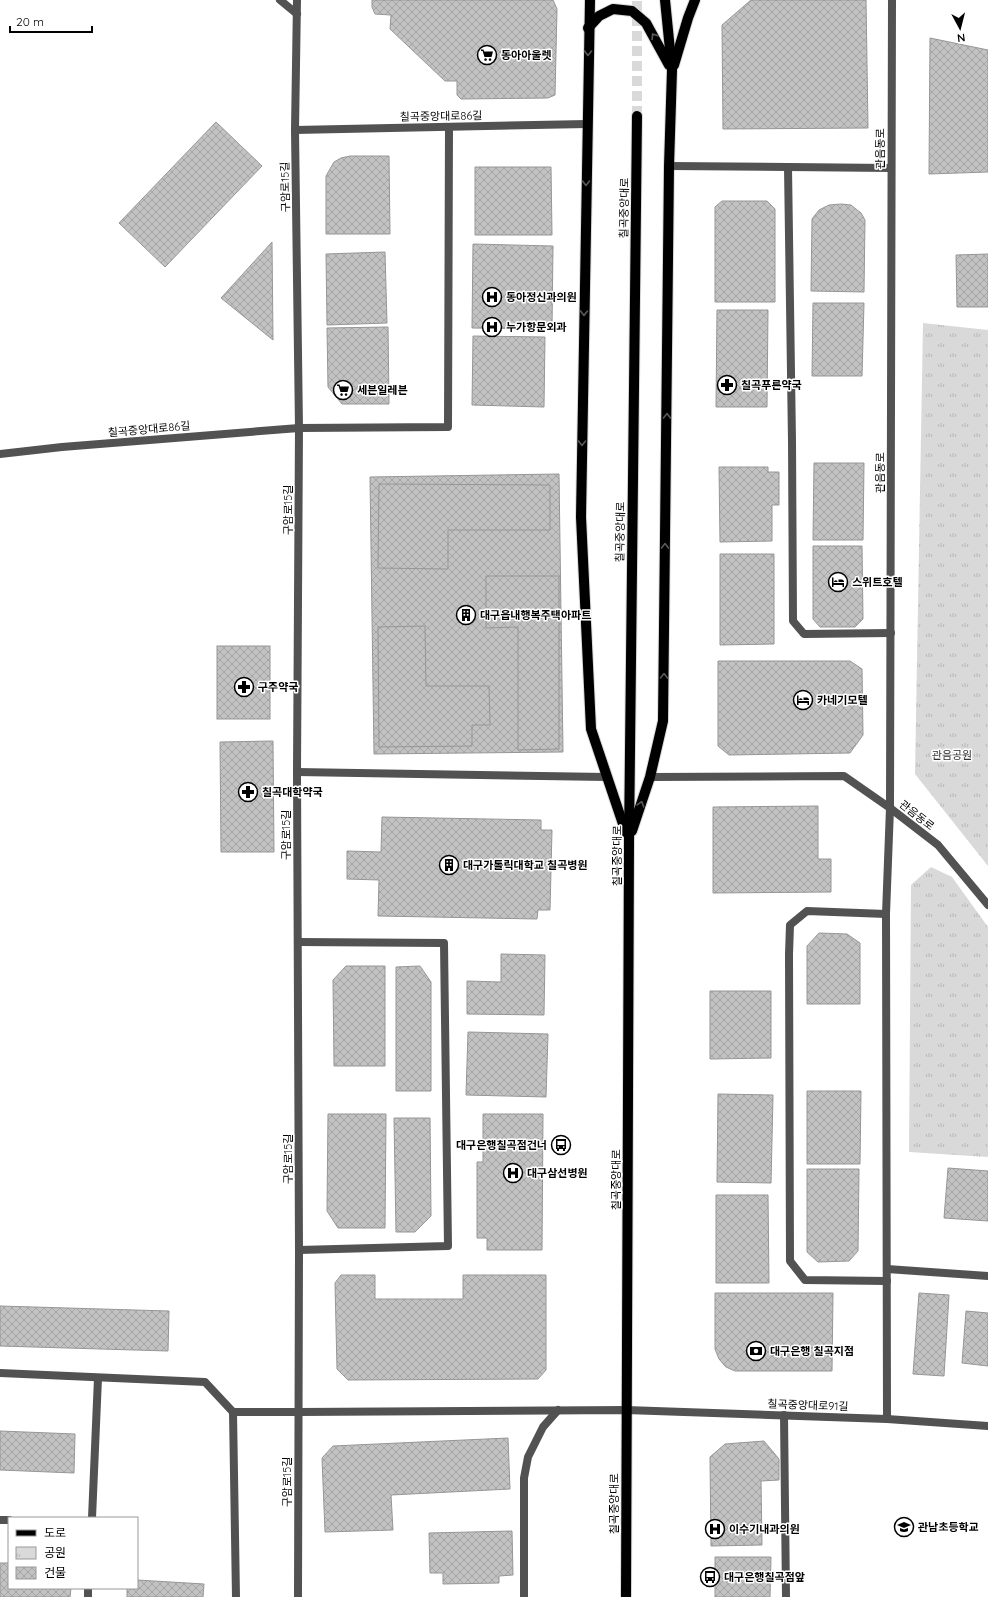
<svg xmlns="http://www.w3.org/2000/svg" width="988" height="1597" font-family="Quicksand,'Noto Sans KR',sans-serif">
<style>
.park{fill:url(#park-tufts)}
.building{fill:url(#building-cross-hatch);stroke:#969696}
.lines{fill:none;stroke-linecap:round;stroke-linejoin:round}
.primary-tunnel{stroke:#d9d9d9;stroke-width:10;stroke-dasharray:10 5;stroke-linecap:butt}
.primary-casing{stroke:#dbdbdb;stroke-width:12}
.service{stroke:#525252;stroke-width:8}
.minor{stroke:#525252;stroke-width:8}
.primary{stroke:#000;stroke-width:10}
.oneway{stroke:#595959}
.labels{text-anchor:middle;stroke-width:3;stroke-linejoin:round;paint-order:stroke}
.poi-label{font-size:11px;font-weight:bold;fill:#000;stroke:#fff;text-anchor:start}
.street-label{font-size:11px;fill:#000;stroke:#fff}
.park-label{font-size:11px;fill:#303030;stroke:#fff}
</style>
<defs>
<pattern id="park-tufts" width="24" height="20" patternUnits="userSpaceOnUse"><rect width="24" height="20" fill="#d9d9d9"/><path d="M3 7l-1-3M5 7V3M7 7l1-3M15 17l-1-3M17 17v-4M19 17l1-3" fill="none" stroke="#b8b8b8"/></pattern>
<pattern id="building-cross-hatch" width="8" height="8" patternUnits="userSpaceOnUse"><rect width="8" height="8" fill="#c2c2c2"/><path d="M0 0l8 8M0 8l8-8" fill="none" stroke="#a5a5a5"/></pattern>
</defs>
<rect width="100%" height="100%" fill="#fff"/>
<g class="park">
<path d="M923,323L988,330V866L915,774Z"/>
<path d="M931,867L952,877L988,927V1157L909,1152L911,885Z"/>
</g>
<g class="building">
<path d="M372,0H553L557,9L555,95L548,98L461,99L457,95V81H445L390,29L391,15L375,14L372,7Z"/>
<path d="M751,0H866L868,128L723,129L722,25Z"/>
<path d="M930,38L988,50V172L929,174Z"/>
<path d="M216,122L262,166L165,267L119,223Z"/>
<path d="M350,156H389L390,234H326V176L334,162L341,158Z"/>
<path d="M475,167H551L552,235H475Z"/>
<path d="M722,201H767L775,209V302H715V207Z"/>
<path d="M841,204L851,205L861,213L865,220L864,292L811,291L812,219L819,210L829,205Z"/>
<path d="M272,242L273,340L221,298Z"/>
<path d="M473,244L553,246L552,329L472,328Z"/>
<path d="M385,252L387,323L327,325L326,254Z"/>
<path d="M988,254V307H957L956,255Z"/>
<path d="M813,303H864L862,376H812Z"/>
<path d="M717,310H768L767,407H716Z"/>
<path d="M388,327L389,404H342L328,387L327,328Z"/>
<path d="M473,336L545,337L544,407L472,405Z"/>
<path d="M814,463H864L863,540H813Z"/>
<path d="M719,467H768V472H779V505H772V541L720,542Z"/>
<path d="M559,474L563,752L374,754L370,477Z"/>
<path d="M379,484L550,485V530H448V569L378,568Z"/>
<path d="M813,546H862L863,619L855,627H820L813,619Z"/>
<path d="M720,554H774V644L720,645Z"/>
<path d="M486,576H559V749L518,750V627L486,628Z"/>
<path d="M425,626L426,686H489L490,725H472V746L379,747L378,627Z"/>
<rect x="217" y="646" width="53" height="73"/>
<path d="M718,661H850L862,669L863,735L850,753L729,755L718,746Z"/>
<path d="M273,741L274,852H221L220,742Z"/>
<path d="M818,806V859H831V892L713,893V807Z"/>
<path d="M382,817L541,820V830H552L550,910H538L537,919L378,916L379,880L347,879V851L381,852Z"/>
<path d="M819,933L847,934L860,943V1004H807V946Z"/>
<path d="M501,954L545,955L544,1015L467,1014V981L501,982Z"/>
<path d="M346,966H385V1066H334L333,980Z"/>
<path d="M420,966L431,982V1091H396V967Z"/>
<path d="M710,991H771V1058L710,1059Z"/>
<path d="M468,1032L548,1034L546,1097L466,1095Z"/>
<path d="M807,1091H861L860,1164H807Z"/>
<path d="M718,1094L773,1095L771,1183L717,1182Z"/>
<path d="M328,1114H386L385,1228H338L327,1211Z"/>
<path d="M483,1114H543L542,1250H487V1238H477V1162H483Z"/>
<path d="M394,1118H430L431,1216L415,1232H396Z"/>
<path d="M948,1168L988,1171V1221L944,1218Z"/>
<path d="M807,1169H859L858,1251L849,1261L818,1262L807,1252Z"/>
<path d="M716,1195H768L769,1283H716Z"/>
<path d="M341,1275H375V1299H463V1275H546V1370L538,1379L348,1380L337,1369L335,1283Z"/>
<path d="M715,1293H833L832,1371H735L726,1367L719,1359L715,1349Z"/>
<path d="M919,1293L949,1295L944,1376L913,1374Z"/>
<path d="M0,1306L169,1311L168,1351L0,1346Z"/>
<path d="M966,1311L988,1313V1366L962,1363Z"/>
<path d="M0,1431L75,1434L74,1473L0,1470Z"/>
<path d="M508,1438L510,1489L391,1495L393,1530L325,1532L322,1458L333,1446Z"/>
<path d="M764,1441L779,1459V1480L761,1481L762,1545L711,1546L710,1457L725,1444Z"/>
<path d="M512,1531L513,1575L499,1576V1583L443,1584V1573H430L429,1533Z"/>
<path d="M715,1557H771L770,1597H715Z"/>
<path d="M0,1563H9V1588H71L70,1597H0Z"/>
<path d="M137,1580L204,1584L203,1597H127V1588H137Z"/>
</g>
<g class="lines">
<path class="primary-tunnel" d="M637,116V0"/>
<defs>
<g id="primary">
<path d="M590,0L581,517L591,729L626,833"/>
<path d="M588,28L599,16L613,9L632,11L646,23L669,65"/>
<path d="M674,65L688,18L695,0"/>
<path d="M632,831L650,777L663,721L669,166L672,70L665,0"/>
<path d="M626,1597L629,841L637,116"/>
</g>
</defs>
<use href="#primary" class="primary-casing"/>
<g class="service">
<path d="M887,1269L988,1276"/>
<path d="M0,1373L205,1382L233,1412H298"/>
<path d="M233,1412L236,1597"/>
<path d="M92,1518L98,1378"/>
<path d="M0,1520H9"/>
<path d="M88,1597V1588"/>
<path d="M524,1597V1478L528,1457L543,1427L558,1410"/>
</g>
<g class="minor">
<path d="M280,0L297,14"/>
<path d="M297,0L295,130L299,428L297,772L299,1250L298,1597"/>
<path d="M892,0L890,808L938,845L988,905"/>
<path d="M295,130L587,124"/>
<path d="M669,166L891,168"/>
<path d="M788,167L792,441L793,621L804,634L891,633"/>
<path d="M0,454L62,447L299,428L448,427L449,127"/>
<path d="M297,772L607,777"/>
<path d="M650,777L844,776L890,808L886,914L887,1419"/>
<path d="M886,914L807,911L790,925L789,954L790,1261L805,1280L887,1281"/>
<path d="M298,942L444,943L448,1246L299,1250"/>
<path d="M298,1412L626,1410L887,1419L988,1426"/>
<path d="M784,1415L786,1597"/>
</g>
<use href="#primary" class="primary"/>
</g>
<defs><path id="oneway-chevron" d="M-2-3.5L2.5 0L-2 3.5" fill="none" stroke-width="1.6" stroke-linecap="round" stroke-linejoin="round"/></defs>
<g class="oneway">
<use href="#oneway-chevron" transform="translate(654 36) rotate(-122)"/>
<use href="#oneway-chevron" transform="translate(588 53) rotate(91)"/>
<use href="#oneway-chevron" transform="translate(586 183) rotate(91)"/>
<use href="#oneway-chevron" transform="translate(584 313) rotate(91)"/>
<use href="#oneway-chevron" transform="translate(667 416) rotate(-89)"/>
<use href="#oneway-chevron" transform="translate(582 443) rotate(91)"/>
<use href="#oneway-chevron" transform="translate(665 546) rotate(-89)"/>
<use href="#oneway-chevron" transform="translate(664 676) rotate(-89)"/>
<use href="#oneway-chevron" transform="translate(641 804) rotate(-72)"/>
</g>
<defs>
<symbol id="supermarket-ring" viewBox="-11 -11 22 22"><circle r="9.5" fill="#fff" stroke="#000" stroke-width="1.5"/><path d="M-6-5.5h2.5l.6 2H6L4.5 2H-2.5L-4.4-4H-6ZM-1.5 3.2a1.3 1.3 0 1 0 .1 0ZM3 3.2a1.3 1.3 0 1 0 .1 0Z" fill="#000"/></symbol>
<symbol id="hospital-ring" viewBox="-11 -11 22 22"><circle r="9.5" fill="#fff" stroke="#000" stroke-width="1.5"/><path d="M-5-5h3v3.5h4V-5h3V5h-3V1.5h-4V5h-3Z" fill="#000"/></symbol>
<symbol id="pharmacy-ring" viewBox="-11 -11 22 22"><circle r="9.5" fill="#fff" stroke="#000" stroke-width="1.5"/><path d="M-2-6h4v4h4v4h-4v4h-4v-4h-4v-4h4Z" fill="#000"/></symbol>
<symbol id="hotel-ring" viewBox="-11 -11 22 22"><circle r="9.5" fill="#fff" stroke="#000" stroke-width="1.5"/><path d="M-6-4.5h1.5V1H6V5H4.5V3h-9V5H-6ZM-4 0a1.8 1.8 0 1 1 3.6 0ZM.5 0V-2.5h3Q6-2.5 6 0Z" fill="#000"/></symbol>
<symbol id="building-ring" viewBox="-11 -11 22 22"><circle r="9.5" fill="#fff" stroke="#000" stroke-width="1.5"/><path d="M-4-6H4V6H1V3H-1V6H-4ZM-2.5-4.3h1.7v1.8h-1.7ZM.8-4.3h1.7v1.8H.8ZM-2.5-1h1.7V.8h-1.7ZM.8-1h1.7V.8H.8Z" fill="#000"/></symbol>
<symbol id="bus-ring" viewBox="-11 -11 22 22"><circle r="9.5" fill="#fff" stroke="#000" stroke-width="1.5"/><path d="M-5-6H5V4H4V6H2V4H-2V6H-4V4H-5ZM-3.5-4V0h7V-4ZM-3.5 1.2v1.5H-2V1.2ZM2 1.2v1.5H3.5V1.2Z" fill="#000"/></symbol>
<symbol id="bank-ring" viewBox="-11 -11 22 22"><circle r="9.5" fill="#fff" stroke="#000" stroke-width="1.5"/><path d="M-6-4H6V4H-6ZM0-2.3a2.3 2.3 0 1 0 0 4.6a2.3 2.3 0 1 0 0-4.6Z" fill="#000"/></symbol>
<symbol id="school-ring" viewBox="-11 -11 22 22"><circle r="9.5" fill="#fff" stroke="#000" stroke-width="1.5"/><path d="M0-5L7-2L0 1L-7-2ZM-4 1L0 2.5L4 1V4Q0 6-4 4Z" fill="#000"/></symbol>
</defs>
<g fill-rule="evenodd">
<use href="#supermarket-ring" x="476" y="44" width="22" height="22"/>
<use href="#hospital-ring" x="481" y="286" width="22" height="22"/>
<use href="#hospital-ring" x="481" y="316" width="22" height="22"/>
<use href="#pharmacy-ring" x="716" y="374" width="22" height="22"/>
<use href="#supermarket-ring" x="332" y="379" width="22" height="22"/>
<use href="#hotel-ring" x="827" y="571" width="22" height="22"/>
<use href="#building-ring" x="455" y="604" width="22" height="22"/>
<use href="#pharmacy-ring" x="233" y="676" width="22" height="22"/>
<use href="#hotel-ring" x="792" y="689" width="22" height="22"/>
<use href="#pharmacy-ring" x="237" y="781" width="22" height="22"/>
<use href="#building-ring" x="438" y="854" width="22" height="22"/>
<use href="#bus-ring" x="550" y="1134" width="22" height="22"/>
<use href="#hospital-ring" x="502" y="1162" width="22" height="22"/>
<use href="#bank-ring" x="745" y="1340" width="22" height="22"/>
<use href="#school-ring" x="893" y="1516" width="22" height="22"/>
<use href="#hospital-ring" x="704" y="1518" width="22" height="22"/>
<use href="#bus-ring" x="699" y="1566" width="22" height="22"/>
</g>
<g class="labels">
<g class="poi-label">
<text x="501" y="59">동아아울렛</text>
<text x="506" y="301">동아정신과의원</text>
<text x="506" y="331">누가항문외과</text>
<text x="741" y="389">칠곡푸른약국</text>
<text x="357" y="394">세븐일레븐</text>
<text x="852" y="586">스위트호텔</text>
<text x="480" y="619">대구읍내행복주택아파트</text>
<text x="258" y="691">구주약국</text>
<text x="817" y="704">카네기모텔</text>
<text x="262" y="796">칠곡대학약국</text>
<text x="463" y="869">대구가톨릭대학교 칠곡병원</text>
<text x="547" y="1149" text-anchor="end">대구은행칠곡점건너</text>
<text x="527" y="1177">대구삼선병원</text>
<text x="770" y="1355">대구은행 칠곡지점</text>
<text x="918" y="1531">관남초등학교</text>
<text x="729" y="1533">이수기내과의원</text>
<text x="724" y="1581">대구은행칠곡점앞</text>
</g>
<g class="street-label">
<text transform="translate(441 116) rotate(-1)" y="4">칠곡중앙대로86길</text>
<text transform="translate(880 149) rotate(-90)" y="4">관음동로</text>
<text transform="translate(285 187) rotate(-91)" y="4">구암로15길</text>
<text transform="translate(624 208) rotate(-89)" y="4">칠곡중앙대로</text>
<text transform="translate(149 429) rotate(-5)" y="4">칠곡중앙대로86길</text>
<text transform="translate(880 473) rotate(-90)" y="4">관음동로</text>
<text transform="translate(288 510) rotate(-90)" y="4">구암로15길</text>
<text transform="translate(620 532) rotate(-89)" y="4">칠곡중앙대로</text>
<text transform="translate(917 815) rotate(38)" y="4">관음동로</text>
<text transform="translate(286 835) rotate(-90)" y="4">구암로15길</text>
<text transform="translate(617 856) rotate(-90)" y="4">칠곡중앙대로</text>
<text transform="translate(288 1159) rotate(-90)" y="4">구암로15길</text>
<text transform="translate(616 1180) rotate(-90)" y="4">칠곡중앙대로</text>
<text transform="translate(808 1405) rotate(2)" y="4">칠곡중앙대로91길</text>
<text transform="translate(287 1482) rotate(-90)" y="4">구암로15길</text>
<text transform="translate(614 1504) rotate(-90)" y="4">칠곡중앙대로</text>
</g>
<g class="park-label">
<text x="952" y="759">관음공원</text>
</g>
</g>
<rect x="8" y="1517" width="130" height="72" fill="#ffffff" stroke="#999999"/>
<rect x="16" y="1530" width="20" height="6" fill="#000000" stroke="#999999"/>
<text x="44" y="1537" font-size="12" fill="#000000">도로</text>
<rect x="16" y="1547" width="20" height="12" fill="url(#park-tufts)" stroke="#999999"/>
<text x="44" y="1557" font-size="12" fill="#000000">공원</text>
<rect x="16" y="1567" width="20" height="12" fill="url(#building-cross-hatch)" stroke="#999999"/>
<text x="44" y="1577" font-size="12" fill="#000000">건물</text>
<g transform="translate(960 28) rotate(173)" stroke="#ffffff" stroke-width="3" paint-order="stroke">
<path d="M0-3L7 15L0 10L-7 15Z" fill="#000000"/>
<text y="-6" font-size="11" font-weight="bold" text-anchor="middle" fill="#000000">N</text>
</g>
<path d="M10 26v6h82v-6" fill="none" stroke="#000000" stroke-width="2"/>
<text x="16" y="26" font-size="12" fill="#000000" stroke="#ffffff" stroke-width="3" paint-order="stroke">20 m</text>
</svg>
